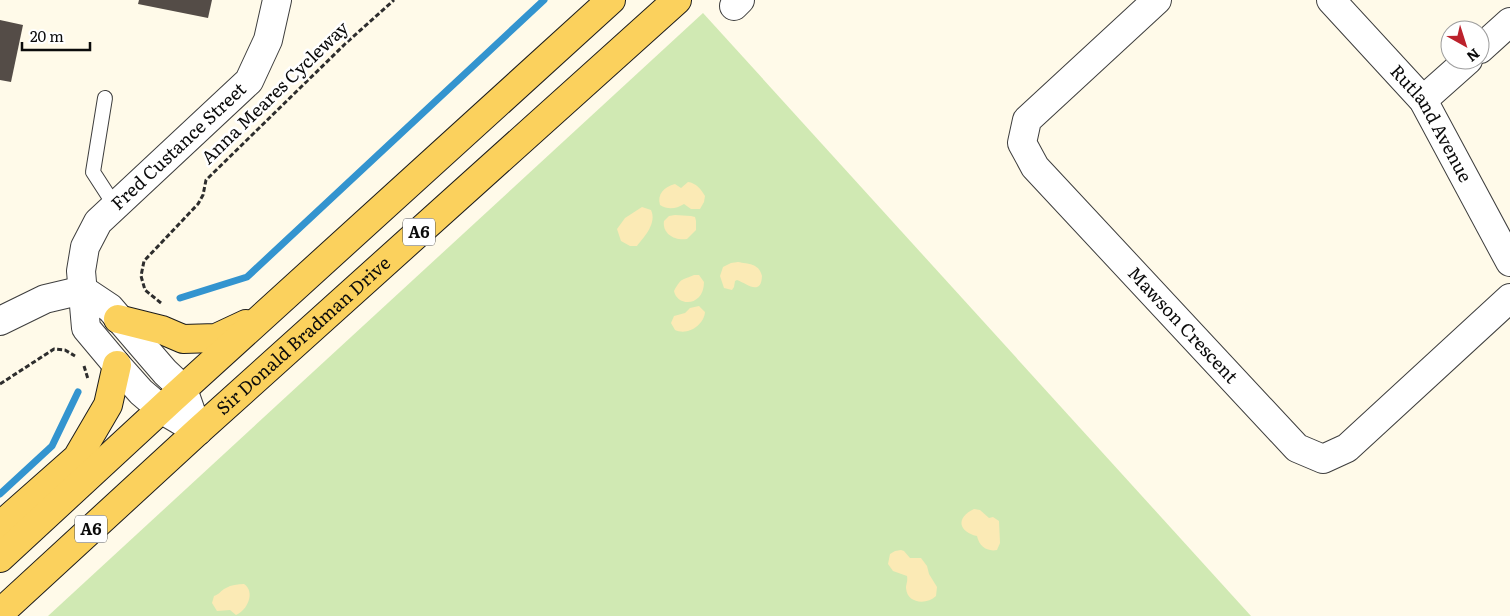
<svg xmlns="http://www.w3.org/2000/svg" width="1510" height="616" font-family="Literata,serif">
<style>
.green{fill:#d0e9b3}
.sand{fill:#fbeab5}
.lines{fill:none;stroke-linecap:round;stroke-linejoin:round}
.stream{stroke:#3394cf;stroke-width:7}
.building{fill:#544c47}
.lane-casing{stroke:#3e3e3e;stroke-width:16}
.street-casing{stroke:#3e3e3e;stroke-width:30}
.primary-casing{stroke:#1c1c1c;stroke-width:30}
.path{stroke:#2d2d2d;stroke-width:3;stroke-dasharray:5 2.5;stroke-linecap:butt}
.lane{stroke:#fff;stroke-width:14}
.street{stroke:#fff;stroke-width:28}
.primary{stroke:#fbd15d;stroke-width:28}
.labels{text-anchor:middle;stroke-width:5;stroke-linejoin:round;paint-order:stroke}
.shield{fill:#fff;stroke:#545454;stroke-width:1}
.shield-label{font-size:16px;font-weight:bold;fill:#0b0b0b}
.street-label{font-size:18px;fill:#0b0b0b;stroke:#fff}
</style>
<rect width="100%" height="100%" fill="#fffae9"/>
<path class="green" d="M703,13L1251,616H48Z"/>
<g class="sand">
<path d="M688,182C696,183 701,189 705,196L704,202L700,209H691L684,204C676,209 668,210 660,205C657,194 664,187 675,184L681,188Z"/>
<path d="M642,207L651,210C657,223 645,236 637,246H630L621,241L617,229L625,218Z"/>
<path d="M675,215L691,216L695,217L696,221V230L687,239C675,241 662,234 664,221L669,216Z"/>
<path d="M738,262C748,264 759,263 762,276C761,297 746,283 737,280L735,281L734,287L732,290L724,288L720,276L723,267L731,263Z"/>
<path d="M694,275H699L704,282C704,307 677,307 674,291C682,277 681,281 694,275Z"/>
<path d="M699,306L705,312C704,325 688,336 675,330L671,323L674,316L685,313L690,308Z"/>
<path d="M974,509L980,510L989,518L993,517L999,521L1000,543L997,550C987,552 979,546 977,536C959,532 955,518 974,509Z"/>
<path d="M901,550L904,551L910,558H921L927,566L929,574L937,587L936,596C927,605 907,604 906,588C906,584 908,581 907,576L893,571L888,564L890,554L895,551Z"/>
<path d="M244,584C256,592 247,611 236,615L230,610L217,611L212,603L214,596C220,594 220,591 226,588C231,585 238,584 244,584Z"/>
</g>
<g class="lines">
<g class="stream">
<path d="M180,298L247,277L544,0"/>
<path d="M0,494L52,446L78,392"/>
</g>
</g>
<g class="building">
<path d="M139,0H212L208,18L138,4Z"/>
<path d="M0,20L23,25L11,82L0,80Z"/>
</g>
<g class="lines">
<defs>
<path id="lane" d="M105,98L93,172L115,206"/>
<g id="street">
<path id="s1" d="M1157,0L1027,120L1022,143L1035,167L1297,448L1323,459L1347,448L1510,298"/>
<path id="s2" d="M1331,0L1423,100L1510,262"/>
<path d="M734,6L740,0"/>
<path d="M1480,49L1510,22"/>
<path d="M1423,100L1468,60"/>
<path d="M83,290L110,308L165,372L183,389L191,412"/>
<path d="M0,321L45,299L83,290"/>
<path id="s3" d="M198,431L161,409L141,392L117,365L86,328L81,271L85,247L98,222L249,81L268,40L277,0"/>
</g>
<g id="primary">
<path d="M118,319L162,330L183,339L216,338L246,324"/>
<path d="M0,526L77,458L108,405L117,365"/>
<path d="M0,558L172,399L611,0"/>
<path id="s4" d="M0,613L198,431L677,0"/>
</g>
</defs>
<use href="#lane" class="lane-casing"/>
<use href="#street" class="street-casing"/>
<use href="#primary" class="primary-casing"/>
<g class="path">
<path d="M161,303L145,290L141,276L144,261L198,204L203,195L206,180L345,44L394,0"/>
<path d="M84,366L88,379"/>
<path d="M0,384L54,349L65,350L75,356"/>
</g>
<use href="#lane" class="lane"/>
<use href="#street" class="street"/>
<use href="#primary" class="primary"/>
</g>
<g class="labels">
<g class="shield">
<rect x="403" y="218.5" width="32" height="27" rx="4"/>
<rect x="75" y="515.5" width="32" height="27" rx="4"/>
</g>
<g class="shield-label">
<text x="419" y="238">A6</text>
<text x="91" y="535">A6</text>
</g>
<g class="street-label">
<text transform="translate(275 93) rotate(-44)" y="6">Anna Meares Cycleway</text>
<text dy="6" stroke="none"><textPath href="#s2" startOffset="160">Rutland Avenue</textPath></text>
<text dy="6" stroke="none"><textPath href="#s3" startOffset="374">Fred Custance Street</textPath></text>
<text dy="6" stroke="none"><textPath href="#s1" startOffset="444">Mawson Crescent</textPath></text>
<text dy="6" stroke="none"><textPath href="#s4" startOffset="411">Sir Donald Bradman Drive</textPath></text>
</g>
</g>
<g transform="translate(1465 45) rotate(141)"><circle r="24" fill="#ffffff" stroke="#9d9d9d"/>
<path d="M0-4L9 19L0 12L-9 19Z" fill="#bc222c"/>
<text y="-8" font-size="14" font-weight="bold" text-anchor="middle" fill="#0b0b0b">N</text>
</g>
<path d="M22 42v8h68v-8" fill="none" stroke="#0b0b0b" stroke-width="2.5"/>
<text x="30" y="42" font-size="15" fill="#0b0b0b" stroke="#ffffff" stroke-width="4" paint-order="stroke">20 m</text>
</svg>
